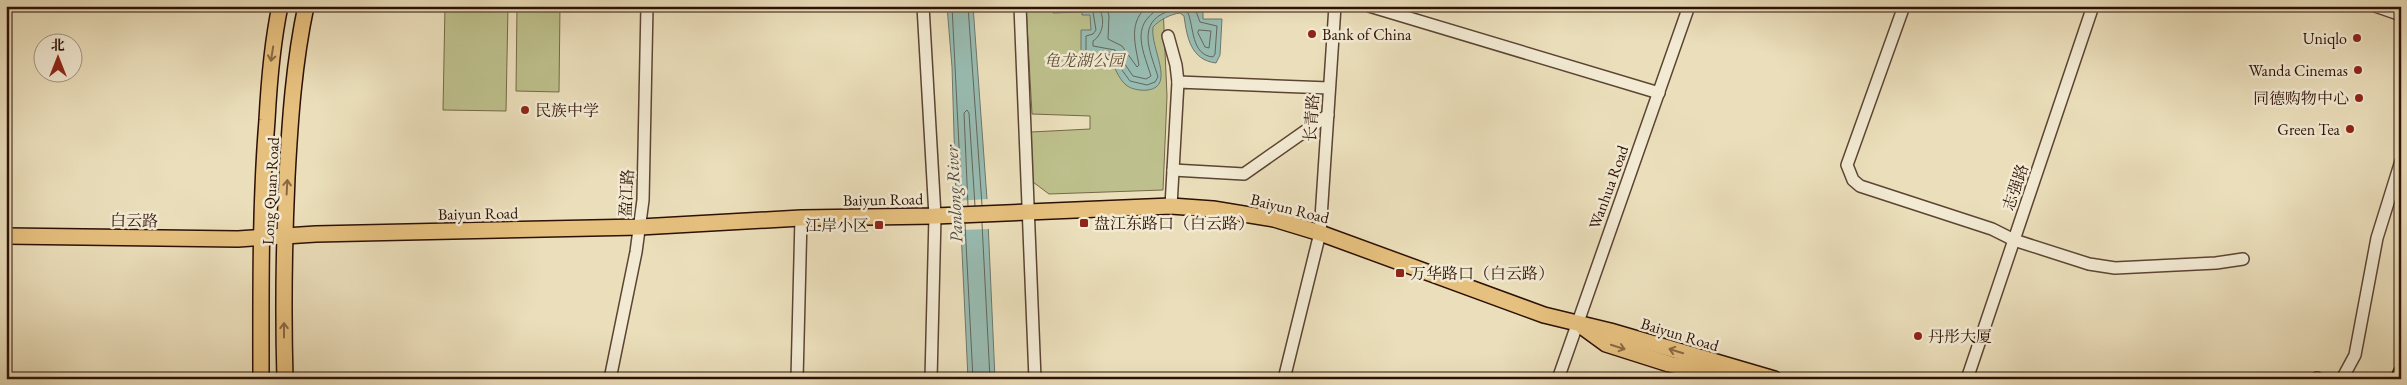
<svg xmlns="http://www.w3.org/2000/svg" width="2407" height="385" font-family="'EB Garamond','Noto Serif SC',serif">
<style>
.green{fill:#bdc08c;stroke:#756849}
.water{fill:#98bcb2;stroke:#6d776d}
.pier{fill:#ebdfbb}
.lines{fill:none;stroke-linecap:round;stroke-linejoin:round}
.shore{stroke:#62665c;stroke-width:1}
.minor-casing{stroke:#5c4433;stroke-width:14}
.major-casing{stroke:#2d1006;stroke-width:18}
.minor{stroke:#f2ead3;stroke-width:11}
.major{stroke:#e6c07e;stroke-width:15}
.oneway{stroke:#8a6842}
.poi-dot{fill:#8f2418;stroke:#f2ead3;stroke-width:2}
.labels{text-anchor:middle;stroke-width:5;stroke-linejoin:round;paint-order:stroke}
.poi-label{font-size:16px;fill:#2d1006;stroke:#f2ead3;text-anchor:start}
.park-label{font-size:16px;font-style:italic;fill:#5f4e35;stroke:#f2ead3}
.street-label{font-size:16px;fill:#2d1006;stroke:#f2ead3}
.water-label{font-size:18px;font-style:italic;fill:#524c42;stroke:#f2ead3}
</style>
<rect width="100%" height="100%" fill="#ebdfbb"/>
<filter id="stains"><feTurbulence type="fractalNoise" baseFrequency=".004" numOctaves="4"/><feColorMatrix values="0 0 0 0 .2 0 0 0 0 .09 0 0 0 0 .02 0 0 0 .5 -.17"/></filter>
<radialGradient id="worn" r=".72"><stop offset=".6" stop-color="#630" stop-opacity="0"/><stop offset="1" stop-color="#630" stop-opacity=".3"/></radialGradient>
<g class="green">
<path d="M445,6H508L506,111L443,110Z"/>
<path d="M517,6H560L559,92L516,91Z"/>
<path d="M1026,6H1163L1167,96L1163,190L1049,194L1033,182L1031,132L1090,129V116L1032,114Z"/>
</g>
<g class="water">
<path d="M947,6H973L987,199L995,379H968L961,230L956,201L952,67Z"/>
<path d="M1053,6H1198L1203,13V19H1222L1220,55L1216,63C1191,60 1187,38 1184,16L1180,13C1171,14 1159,20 1153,27C1150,48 1176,86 1148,90C1140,91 1131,89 1126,85C1117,77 1116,67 1109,59H1081V30H1091L1090,15H1082V12L1053,13Z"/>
</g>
<path class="pier" d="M989,199V229L959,230L953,201Z"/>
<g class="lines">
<g class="shore">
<path d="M952,6L962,206"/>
<path d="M968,6L982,205"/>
<path d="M1058,6L1060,8L1082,7L1093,12L1096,30L1093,34L1086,36V53L1111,55L1130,81L1147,85L1155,82L1158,77C1152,56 1137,27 1162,14C1168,11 1174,9 1181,8L1188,13C1194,27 1191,55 1213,57L1215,54L1217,26L1200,22L1194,6"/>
<path d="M1097,6C1106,16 1104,34 1093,41V46L1115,50L1133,76L1146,79L1151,76C1141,45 1130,23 1164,6"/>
<path d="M1106,6L1109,16L1108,39L1122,46L1137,67L1139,65C1135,44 1128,21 1148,6"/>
<path d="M1199,30L1211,31L1209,48L1205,47L1198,33Z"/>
<path d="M968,206L964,113L967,110L969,113L975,206"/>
<path d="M965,223L973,379"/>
<path d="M982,223L990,379"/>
</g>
<defs>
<g id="minor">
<path d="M923,6L935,216L931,379"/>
<path d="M1020,6L1035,379"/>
<path d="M1369,6L1659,93"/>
<path d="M1904,6L1847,165L1853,180L1860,186L1992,229L2014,240L2089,264L2115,268L2216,263L2243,259"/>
<path d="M2375,6L2401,15"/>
<path d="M1168,36L1176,65L1178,82"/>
<path d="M1173,170L1244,174L1328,115"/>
<path d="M1171,206L1178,82L1329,88"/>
<path d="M2317,378L2318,379"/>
<path d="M610,379L636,252L643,200L647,6"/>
<path d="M797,379L801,218"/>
<path d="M1284,379L1320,233L1335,6"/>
<path d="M1558,379L1689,6"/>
<path d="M1967,379L2093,6"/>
<path d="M2342,379L2355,355L2377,238L2401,161"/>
</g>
<g id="major">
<path d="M6,236L238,239L316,234L640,227L801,218L935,216L1171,206L1213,209L1274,219L1320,233L1544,315L1610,331L1774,379"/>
<path d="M1584,328L1606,344L1669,364L1724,376"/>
<path d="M261,379C261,292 260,206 267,120C269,82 272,44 280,6"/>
<path d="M285,379C283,311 284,244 287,177C290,120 294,62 306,6"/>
<path d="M2399,379L2401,373"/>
</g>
</defs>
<use href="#minor" class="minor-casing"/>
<use href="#major" class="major-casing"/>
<use href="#minor" class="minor"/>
<use href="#major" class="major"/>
</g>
<defs><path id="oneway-shaft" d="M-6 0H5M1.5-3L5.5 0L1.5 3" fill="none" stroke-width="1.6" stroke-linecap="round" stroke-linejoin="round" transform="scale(1.25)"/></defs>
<g class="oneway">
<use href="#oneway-shaft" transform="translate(272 54) rotate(99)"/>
<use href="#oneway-shaft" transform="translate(287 187) rotate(-87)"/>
<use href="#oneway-shaft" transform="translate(284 330) rotate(-90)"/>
<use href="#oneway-shaft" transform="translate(1618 347) rotate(18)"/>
<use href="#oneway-shaft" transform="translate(1676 351) rotate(-163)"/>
</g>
<g class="poi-dot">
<circle cx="1312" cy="34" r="5"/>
<circle cx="2357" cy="38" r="5"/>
<circle cx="2358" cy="70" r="5"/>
<circle cx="2359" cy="98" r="5"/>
<circle cx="525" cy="110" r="5"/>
<circle cx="2350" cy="129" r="5"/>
<rect x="1079" y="218" width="10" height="10" rx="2.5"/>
<rect x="874" y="220" width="10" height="10" rx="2.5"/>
<rect x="1395" y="268" width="10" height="10" rx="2.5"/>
<circle cx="1918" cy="336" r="5"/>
</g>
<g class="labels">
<g class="poi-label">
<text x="1322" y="40">Bank of China</text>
<text x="2347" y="44" text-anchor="end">Uniqlo</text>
<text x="2348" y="76" text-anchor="end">Wanda Cinemas</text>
<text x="2349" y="104" text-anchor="end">同德购物中心</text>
<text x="535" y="116">民族中学</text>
<text x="2340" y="135" text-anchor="end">Green Tea</text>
<text x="1094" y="229">盘江东路口（白云路）</text>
<text x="869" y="231" text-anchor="end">江岸小区</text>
<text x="1410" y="279">万华路口（白云路）</text>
<text x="1928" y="342">丹彤大厦</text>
</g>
<g class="park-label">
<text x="1084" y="66">龟龙湖公园</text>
</g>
<g class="street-label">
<text transform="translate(1311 118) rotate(-86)" y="6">长青路</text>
<text transform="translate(1608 187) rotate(-70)" y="6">Wanhua Road</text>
<text transform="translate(2015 187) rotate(-71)" y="6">志强路</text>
<text transform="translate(270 191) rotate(-87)" y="6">Long Quan Road</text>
<text transform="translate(626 193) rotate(-87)" y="6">盈江路</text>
<text transform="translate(883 199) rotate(-1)" y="6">Baiyun Road</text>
<text transform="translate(1290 208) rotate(14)" y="6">Baiyun Road</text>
<text transform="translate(478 213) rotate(-1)" y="6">Baiyun Road</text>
<text transform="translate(134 220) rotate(1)" y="6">白云路</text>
<text transform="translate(1680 334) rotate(17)" y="6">Baiyun Road</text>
</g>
<g class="water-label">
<text transform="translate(954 194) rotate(-93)" y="6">Panlong River</text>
</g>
</g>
<rect width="2407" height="385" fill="none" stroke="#ebdfbb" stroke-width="25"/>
<rect x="8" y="8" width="2392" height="370" fill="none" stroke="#2d1006" stroke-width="2.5"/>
<rect x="12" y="12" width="2382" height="360" fill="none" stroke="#2d1006"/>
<g transform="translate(58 58)"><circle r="24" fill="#f2ead3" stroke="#a39381"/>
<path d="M0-4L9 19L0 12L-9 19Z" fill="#8f2418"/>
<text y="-8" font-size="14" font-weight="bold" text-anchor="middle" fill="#2d1006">北</text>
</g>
<rect width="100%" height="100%" filter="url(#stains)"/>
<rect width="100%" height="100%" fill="url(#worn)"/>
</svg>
